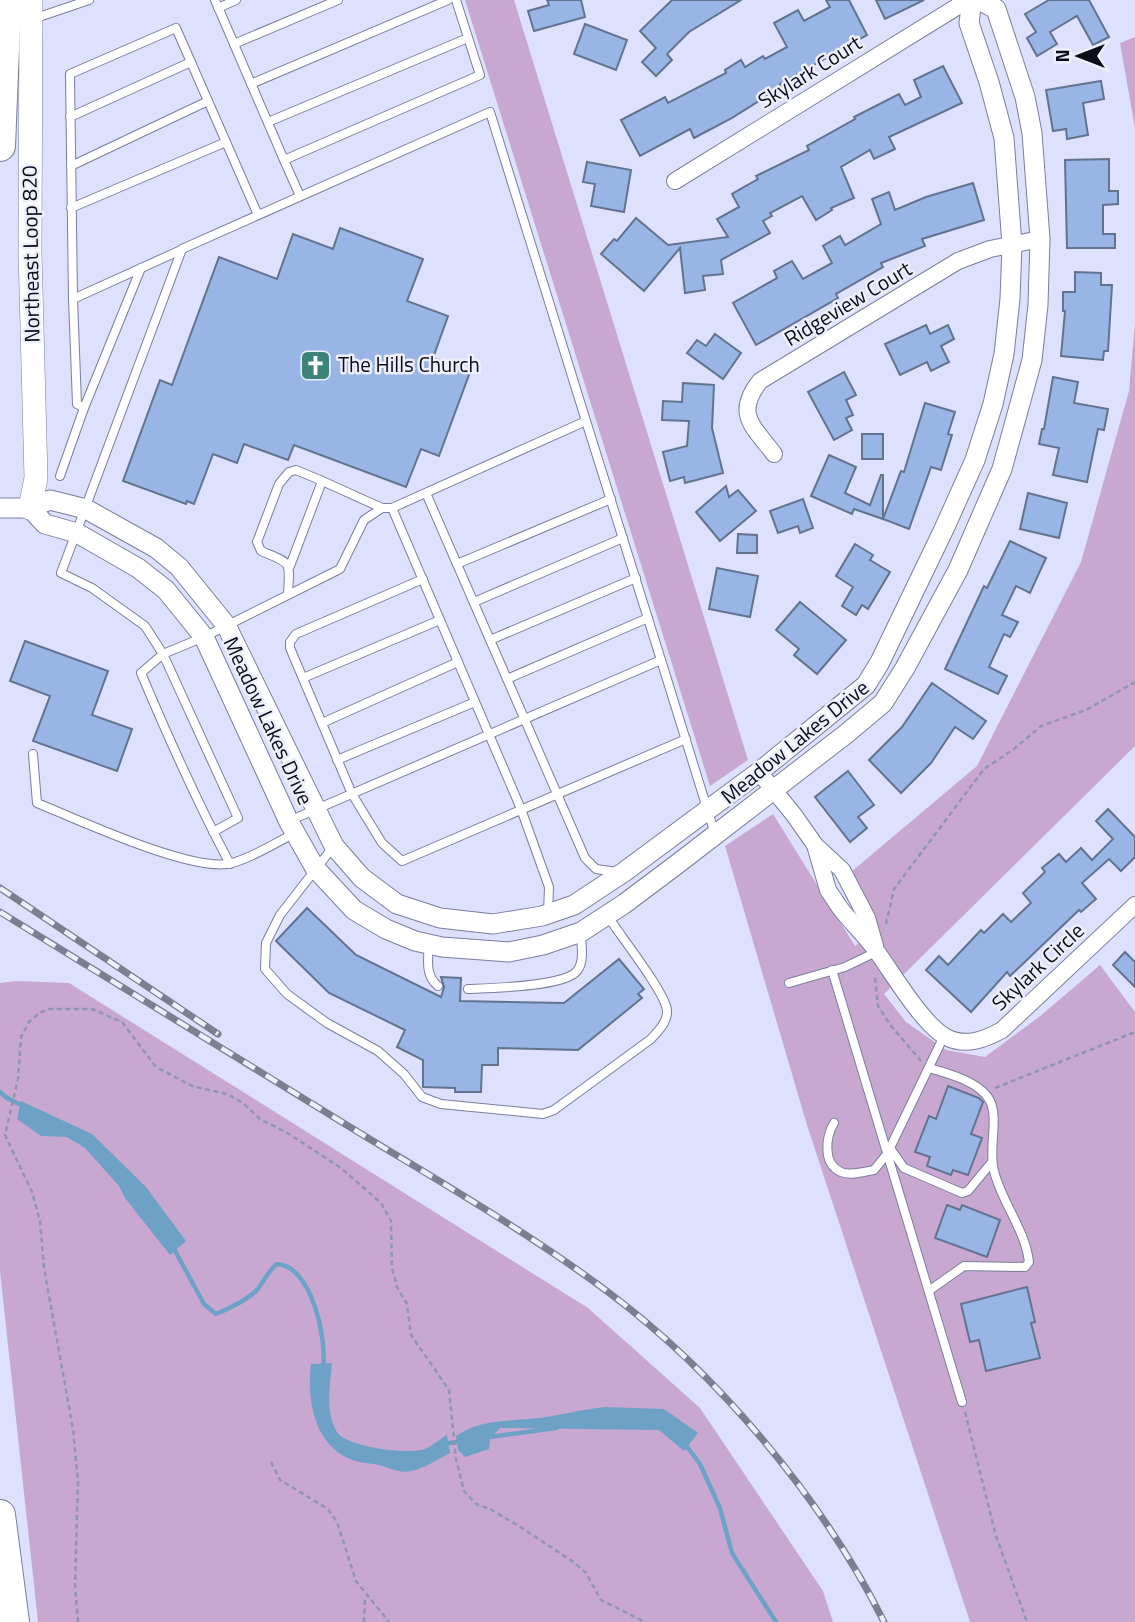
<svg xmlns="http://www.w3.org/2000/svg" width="1135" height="1622" font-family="'Titillium Web',sans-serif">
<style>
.green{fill:#c8a8d1}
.water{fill:#6ea1c6}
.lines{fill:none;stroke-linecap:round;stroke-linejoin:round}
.stream{stroke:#6ea1c6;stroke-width:4.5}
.building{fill:#98b5e5;stroke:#62738f;stroke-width:2}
.service-casing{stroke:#7a7e9d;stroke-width:10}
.minor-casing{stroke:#7a7e9d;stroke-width:18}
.tertiary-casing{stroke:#7a7e9d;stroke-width:21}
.secondary-casing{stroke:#7a7e9d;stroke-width:24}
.motorway-casing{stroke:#7a7e9d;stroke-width:32}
.path{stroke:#9295ab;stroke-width:2.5;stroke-dasharray:5 3.5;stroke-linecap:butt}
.service{stroke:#fff;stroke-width:8}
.minor{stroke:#fff;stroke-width:16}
.tertiary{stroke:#fff;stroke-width:19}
.secondary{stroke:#fff;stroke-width:23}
.motorway{stroke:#fff;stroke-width:30}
.rail-casing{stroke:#7c7e92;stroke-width:7}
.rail{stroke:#edeffd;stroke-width:4.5;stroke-dasharray:13;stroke-linecap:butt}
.labels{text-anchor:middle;stroke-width:5;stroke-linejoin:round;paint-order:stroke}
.street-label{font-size:21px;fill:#0b0c17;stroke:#edeffd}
.poi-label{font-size:21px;fill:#0b0c17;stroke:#edeffd;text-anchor:start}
</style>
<rect width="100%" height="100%" fill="#dde1fd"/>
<g class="green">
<path d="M465,0H514L748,760L710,786Z"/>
<path d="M1135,37V128L1120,43Z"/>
<path d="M1135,324V746L884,994L906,1022L946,1050L985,1057L1039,1017L1100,965L1135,1012V1622H970L807,1125L725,846L773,814L855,946L878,928L851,872L977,766L1081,562L1129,391Z"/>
<path d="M16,981L69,983L588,1308L700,1408L823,1591L833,1622H38L0,1271V983Z"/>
</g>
<g class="water">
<path d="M21,1101L92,1134L146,1187L186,1241L170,1255L125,1198L119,1186L85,1148L67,1137L41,1136L17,1119Z"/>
<path d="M332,1363C330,1386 325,1412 337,1432C346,1447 408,1455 425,1449C432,1446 440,1439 447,1435L450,1453C438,1459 424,1469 411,1471C401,1474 389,1468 379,1465C369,1463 358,1463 348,1458C313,1442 307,1398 311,1364Z"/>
<path d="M605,1407L664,1409L698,1433L684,1451L659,1430L500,1428L490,1439L489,1449L465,1457L458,1450L456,1436C480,1419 512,1421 540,1418C562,1415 583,1409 605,1407Z"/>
</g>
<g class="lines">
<g class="stream">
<path d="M0,1092L7,1098L23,1106"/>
<path d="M173,1247L204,1304L216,1314C231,1308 244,1302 256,1291C264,1282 267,1272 277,1264C312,1266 327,1339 323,1368"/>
<path d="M489,1437L556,1428"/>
<path d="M444,1444L463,1441"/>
<path d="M685,1444L700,1464L720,1508L732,1553L776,1622"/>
</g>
</g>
<g class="building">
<path d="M547,0H581L585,17L534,31L528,11L549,5Z"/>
<path d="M672,0H741L689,32L667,54L672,60L656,76L642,62L656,48L640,31Z"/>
<path d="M826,0H849L867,35L780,84L781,87L732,118L694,138L690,129L640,156L621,120L665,97L668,103L726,73L725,70L741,60L745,67L763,56L765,59L787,47L774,23L798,10L804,21L830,7Z"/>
<path d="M876,0H924L885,19Z"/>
<path d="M1049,0H1089L1109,37L1093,45L1077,16L1050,32L1057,44L1037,56L1027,38L1036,32L1025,14Z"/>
<path d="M585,24L627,40L616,70L574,54Z"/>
<path d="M943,66L962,103L889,137L895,149L874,159L870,150L841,167L854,198L831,208L832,210L816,220L802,196L770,213L772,216L763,221L770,233L721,260L723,274L703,276L705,290L685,293L680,248L644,291L601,254L614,239L617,241L636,218L668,245L728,237L717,219L739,207L732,194L758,179L756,176L809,150L807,146L855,119L854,117L899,94L905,105L921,97L914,80Z"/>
<path d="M1101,81L1104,99L1083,103L1088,135L1067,139L1066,129L1053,131L1046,90Z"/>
<path d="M1109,159V191H1118V204L1103,205V234H1115V248H1067L1065,160Z"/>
<path d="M587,162L631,170L624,212L591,206L595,184L583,182Z"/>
<path d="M973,183L984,220L922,239L925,246L881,263L883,267L836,294L838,298L756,345L733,303L777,278L774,271L792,261L803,279L832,263L823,246L840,236L845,245L881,224L872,199L889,192L895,210L926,197Z"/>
<path d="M340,228L423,259L407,301L448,316L433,358L470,372L439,456L421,449L406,487L294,445L288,460L244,444L237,463L213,454L194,504L187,501L186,504L123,481L160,380L172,385L219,257L277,279L293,234L333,249Z"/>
<path d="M1075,272L1101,273V285H1112L1108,351H1104L1103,360L1061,356L1065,311H1063V292H1075Z"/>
<path d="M926,325L930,334L948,325L954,339L941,346L949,362L931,371L927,362L900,375L885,344Z"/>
<path d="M715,334L741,353L723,379L687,353L697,340L706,346Z"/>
<path d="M844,372L856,395L846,400L853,415L846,418L852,430L834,440L808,392Z"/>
<path d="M1053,377L1078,382L1074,403L1108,409L1104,430L1098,429L1087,482L1053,475L1059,448L1039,444L1042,429H1044Z"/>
<path d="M683,383L714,385L712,428L723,473L685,483L684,477L670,481L663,452L687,446L689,421L662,420L663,401L682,402Z"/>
<path d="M925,403L955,412L948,434L952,435L941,470L931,467L909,529L883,519L901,471L904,472Z"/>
<rect x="862" y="434" width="21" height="25"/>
<path d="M829,455L856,467L845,493L870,505L881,475H883V519L854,509L852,514L811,496Z"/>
<path d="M726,486L729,497L738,490L756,511L720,541L696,512Z"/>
<path d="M1028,493L1067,503L1059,538L1020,529Z"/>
<path d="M803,499L813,528L800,533L798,526L778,533L770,511Z"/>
<path d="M738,534L757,535V553H737Z"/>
<path d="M1010,541L1046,558L1030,593L1016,586L1002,615L1018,622L1010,637L1004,634L989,667L1007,676L998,694L945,669L984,586L987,588Z"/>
<path d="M855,544L873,555L870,560L890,572L868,609L862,605L856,615L842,606L853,587L836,576Z"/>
<path d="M717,568L758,576L750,617L709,609Z"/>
<path d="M800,602L846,640L817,674L794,655L799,649L776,630Z"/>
<path d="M25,641L108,671L92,715L132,729L117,771L33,741L50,696L10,681Z"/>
<path d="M932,683L986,721L973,739L955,727L931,763L901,793L869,760L902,727Z"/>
<path d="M848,771L874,805L858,817L867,828L850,842L815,797Z"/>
<path d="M1108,809L1135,837V857L1121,871L1109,859L1082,883L1096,899L1081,912L1079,910L1010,976L1007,972L971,1012L926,970L939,956L948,965L981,930L984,933L1003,914L1011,922L1031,903L1023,893L1045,872L1042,868L1059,854L1066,862L1081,848L1092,860L1113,839L1096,821Z"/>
<path d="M307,908L356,955L441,997L444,987L441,977L461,978L460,1001L564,1003L619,959L644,989L638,994L642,998L578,1050L498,1048V1065H482L481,1092H455V1088L423,1087V1060L397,1047L405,1030L329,993L276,941Z"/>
<path d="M1125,952L1135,962V987L1113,965Z"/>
<path d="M948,1086L979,1098L983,1102L971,1134L982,1138L968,1175L953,1170L951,1175L927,1166L930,1157L915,1152L929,1116L936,1119Z"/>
<path d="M947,1205L960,1210L962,1205L1000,1220L987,1257L935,1238Z"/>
<path d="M1027,1287L1035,1322L1031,1323L1040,1358L986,1371L979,1340L970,1342L961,1304Z"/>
</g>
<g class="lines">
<defs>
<g id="service">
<path d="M215,0L284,160L480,75L456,0"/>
<path d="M218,8L236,0"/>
<path d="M33,19L89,0"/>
<path d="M234,44L338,0"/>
<path d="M251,84L448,0"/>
<path d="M70,117L191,62"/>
<path d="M268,122L468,38"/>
<path d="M284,160L300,196"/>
<path d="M71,166L208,101"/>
<path d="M71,208L226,142"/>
<path d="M181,250L73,299L70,74L176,28L258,215"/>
<path d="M73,299L77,404L84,408"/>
<path d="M60,476L84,408L141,268"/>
<path d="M320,480L382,508"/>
<path d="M426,493L585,858L596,869L617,872"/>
<path d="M392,508L521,809L549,887L548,914"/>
<path d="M457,564L611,499"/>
<path d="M423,579L296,634L290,642V648L352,794L382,843L402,861L686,739"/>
<path d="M288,594C290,560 292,564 261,551L257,542L279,484L289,472L296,470L320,480L321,484L290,566"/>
<path d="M474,602L623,538"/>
<path d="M490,640L636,578"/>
<path d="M661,660L715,834"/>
<path d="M303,678L440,620"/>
<path d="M507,679L648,618"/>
<path d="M322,723L458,662"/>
<path d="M33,754L37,803C77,819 194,874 232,863C254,857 275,843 295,833"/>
<path d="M337,760L475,702"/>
<path d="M289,821L661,660L586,421"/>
<path d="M213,832L238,818L163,654L145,626L92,588L61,573L182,249L490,112L586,421L392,508H382L364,520L340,569L204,637L163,654L141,673C168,737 197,802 230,864"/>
<path d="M333,847L280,915L266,943L265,969L287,994L327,1023L378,1051L404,1074L422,1097L441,1104L543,1114L554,1110L651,1039C658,1031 668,1022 667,1010C665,992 619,934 607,915"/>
<path d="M429,944C428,959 425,976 438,986"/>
<path d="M832,970L962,1402"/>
<path d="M789,983L845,967L876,952"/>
<path d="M468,989C491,988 564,987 577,971C585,961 581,945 581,933"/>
<path d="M929,1068C947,1073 981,1082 990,1101C999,1119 988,1150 994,1171C1002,1203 1025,1229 1029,1262L1025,1267L964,1266L930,1290"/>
<path d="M834,1123C826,1136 822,1164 841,1172C850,1176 864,1172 874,1170L887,1154L944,1036"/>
<path d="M890,1148L904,1168L962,1193L968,1191L992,1162"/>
</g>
<g id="minor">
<path d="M675,181L968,0"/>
<path d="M774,454C753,426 734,414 760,381L958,261L990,249L1040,239"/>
<path d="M759,772L794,815L815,845L842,870L867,918L875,946"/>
<path d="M815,845L828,890L840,908C851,922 864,935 875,949C892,972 922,1024 946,1037C965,1047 984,1040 1002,1030L1135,905"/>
</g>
<g id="tertiary">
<path d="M0,508H30L50,500L86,509L156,548L179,567L226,625L334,846L362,878L397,904L440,918L493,924L542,916L574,905L624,872L759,772L866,685L880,662L944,529L975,460L993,404L1004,354L1010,299L1012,245L1004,138L989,82L969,23L972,0"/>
<path d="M30,508L45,524L77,533L138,568L166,590L204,637L289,822L315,868L354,910L386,929L415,941L442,947L509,952L543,945L581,932L624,904L676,865L846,734L883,703L905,668L958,570L1002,469L1032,360L1038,305L1040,239L1032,133L1025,97L996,9L979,0"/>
</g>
<path id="secondary" d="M30,508L36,478L30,252L31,0"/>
<g id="motorway">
<path d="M0,146L6,0"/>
<path d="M0,1515L14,1622"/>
</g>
</defs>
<use href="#service" class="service-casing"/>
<use href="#minor" class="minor-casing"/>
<use href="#tertiary" class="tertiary-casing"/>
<use href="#secondary" class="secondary-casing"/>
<use href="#motorway" class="motorway-casing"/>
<g class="path">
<path d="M886,924L894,889L984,769L1014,749L1041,726L1086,710L1135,682"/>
<path d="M875,978L878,1006L891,1026L921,1061"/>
<path d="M995,1088L1135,1032"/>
<path d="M965,1412L996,1536L1027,1622"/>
<path d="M271,1462L280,1480L328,1509L337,1522L356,1581L389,1622"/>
<path d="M78,1622L75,1586L78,1482L73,1429L44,1268L40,1221L32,1192L5,1135L18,1079L21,1037L29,1022L39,1013L48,1009H92L122,1022L156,1067L192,1086L227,1094L243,1103L260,1119L289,1134L341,1168L381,1203L391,1221L392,1267L397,1287L407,1304L411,1335L449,1390L456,1459L464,1491L476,1504L490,1509L519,1526L575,1563L586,1573L601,1600L645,1622"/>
<path d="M364,1622L365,1601L368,1595"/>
</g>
<use href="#service" class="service"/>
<use href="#minor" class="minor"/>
<use href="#tertiary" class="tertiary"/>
<use href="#secondary" class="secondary"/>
<use href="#motorway" class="motorway"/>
<defs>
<g id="rail">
<path d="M0,888L218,1034"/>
<path d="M0,912C115,983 230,1053 345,1124C433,1178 525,1230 608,1292C718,1374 823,1499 884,1622"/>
</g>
</defs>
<use href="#rail" class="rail-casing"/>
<use href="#rail" class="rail"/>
</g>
<defs>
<symbol id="church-square" viewBox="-11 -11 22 22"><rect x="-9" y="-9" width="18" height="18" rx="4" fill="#3e8379" stroke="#edeffd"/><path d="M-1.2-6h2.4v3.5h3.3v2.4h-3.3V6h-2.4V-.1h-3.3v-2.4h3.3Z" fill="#fff"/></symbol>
</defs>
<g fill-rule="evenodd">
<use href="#church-square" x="298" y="348" width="35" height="35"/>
</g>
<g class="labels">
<g class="street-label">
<text transform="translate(810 72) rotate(-32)" y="7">Skylark Court</text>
<text transform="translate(31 254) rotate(-91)" y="7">Northeast Loop 820</text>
<text transform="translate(848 304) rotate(-31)" y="7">Ridgeview Court</text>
<text transform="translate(268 721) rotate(65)" y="7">Meadow Lakes Drive</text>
<text transform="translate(795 742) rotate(-39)" y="7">Meadow Lakes Drive</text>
<text transform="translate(1038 967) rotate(-43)" y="7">Skylark Circle</text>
</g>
<g class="poi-label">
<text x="338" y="372">The Hills Church</text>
</g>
</g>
<g transform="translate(1079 56) rotate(270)" stroke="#edeffd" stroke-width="5" paint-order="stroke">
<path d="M0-5L12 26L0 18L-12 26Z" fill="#0b0c17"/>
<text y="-10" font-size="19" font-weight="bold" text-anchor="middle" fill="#0b0c17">N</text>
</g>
</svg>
